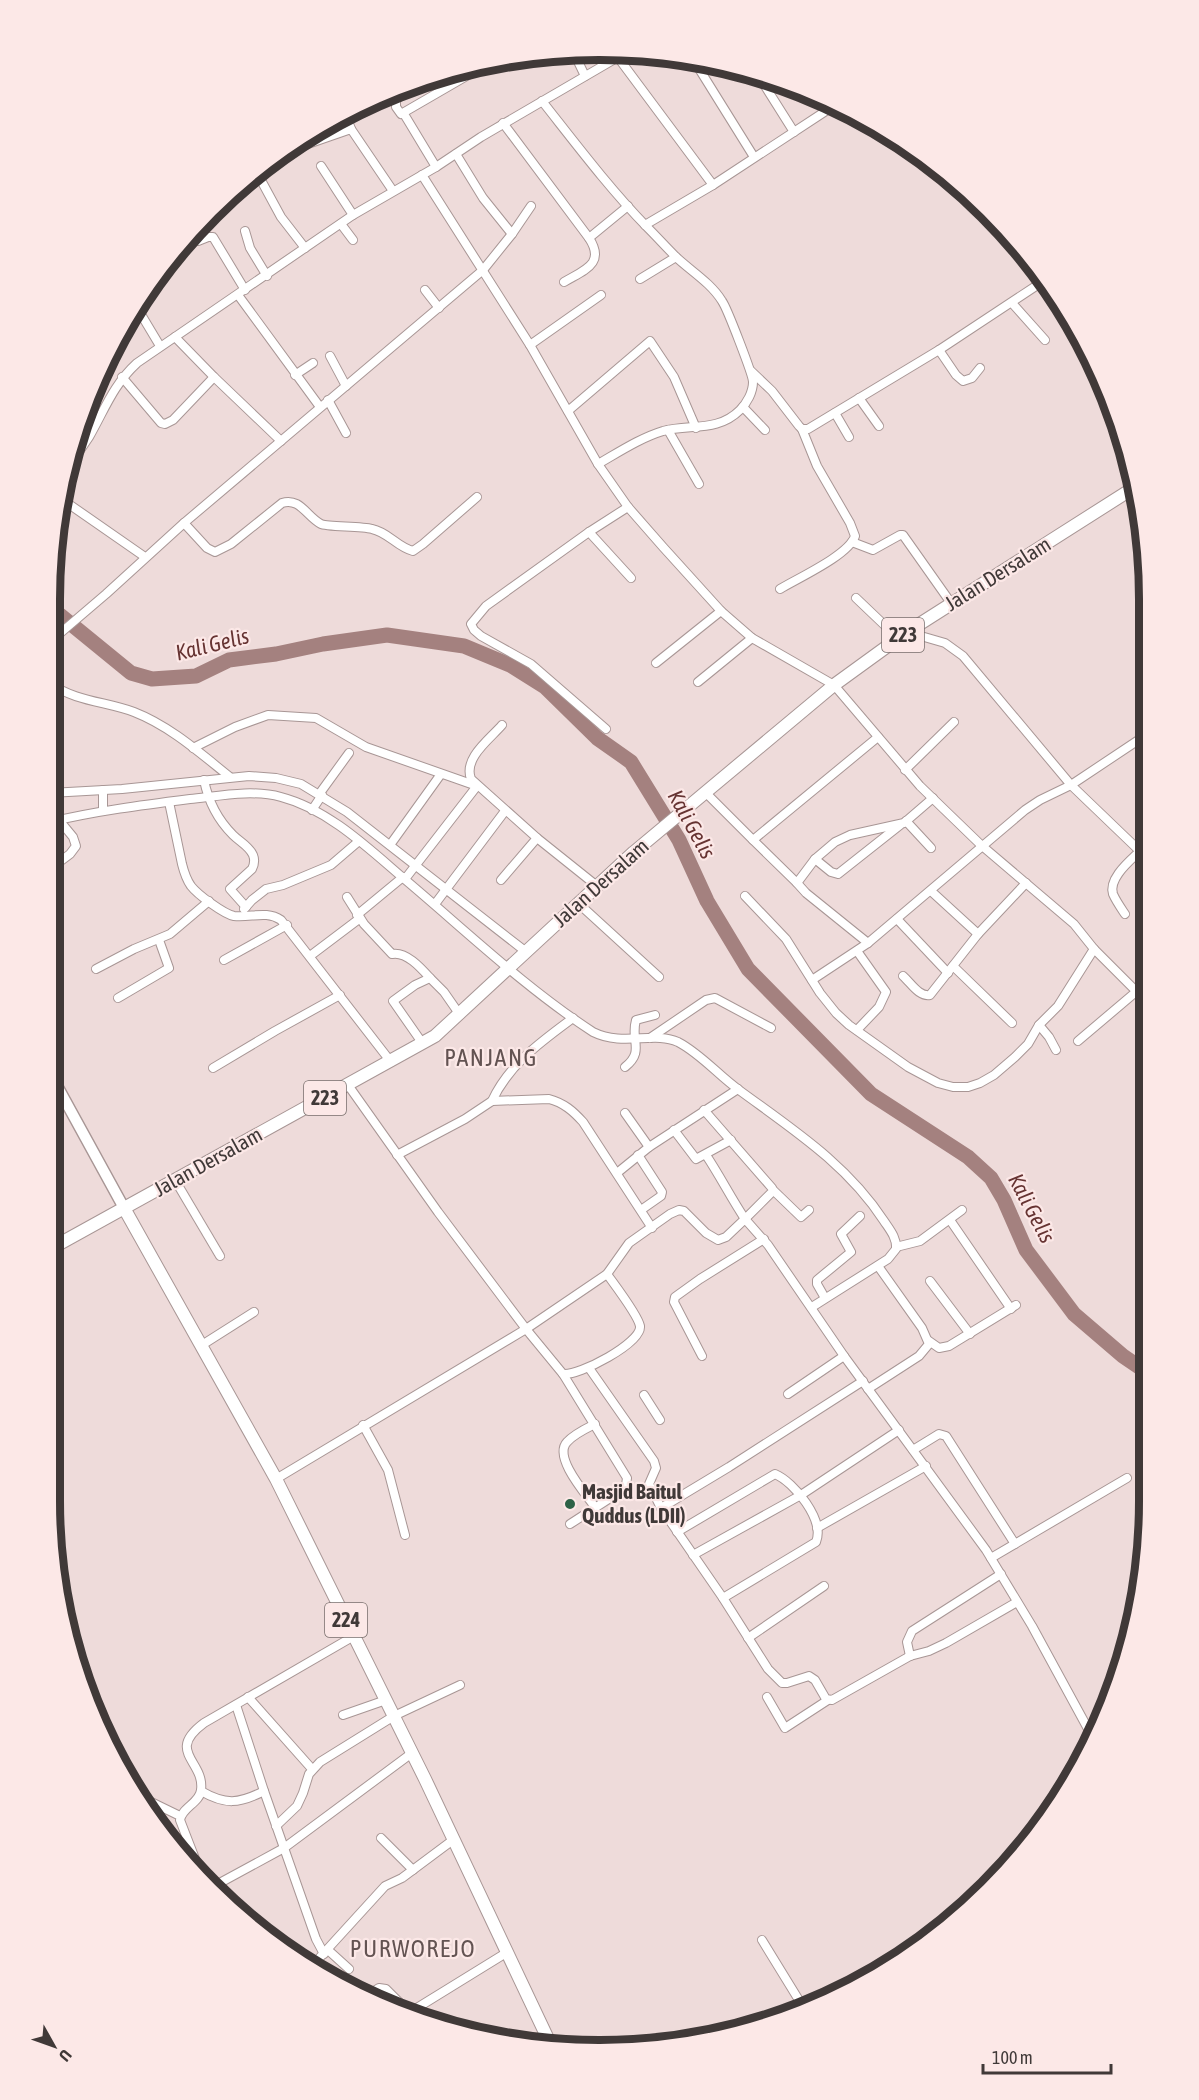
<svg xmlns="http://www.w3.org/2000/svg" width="1199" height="2100" font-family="'Asap Condensed',sans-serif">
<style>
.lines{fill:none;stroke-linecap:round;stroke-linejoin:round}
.river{stroke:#a4817f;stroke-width:15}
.minor-casing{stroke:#a89695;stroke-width:10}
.secondary-casing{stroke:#a89695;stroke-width:13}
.primary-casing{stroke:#a89695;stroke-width:14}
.minor{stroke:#fff;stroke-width:8}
.secondary{stroke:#fff;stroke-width:10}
.primary{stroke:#fff;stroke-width:12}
.poi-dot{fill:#2d6247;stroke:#fce8e7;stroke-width:2}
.labels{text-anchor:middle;stroke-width:4.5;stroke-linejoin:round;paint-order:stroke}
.shield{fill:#fce8e7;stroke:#786e6c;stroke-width:1.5}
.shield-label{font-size:20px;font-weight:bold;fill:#403938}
.street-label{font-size:21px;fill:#403938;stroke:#fce8e7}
.poi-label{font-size:21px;font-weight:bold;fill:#403938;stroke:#fce8e7;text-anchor:start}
.water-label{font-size:22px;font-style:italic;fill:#663332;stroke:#fce8e7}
.quarter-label{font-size:24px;letter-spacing:1.5px;fill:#635352;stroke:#fce8e7}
.rim{fill:none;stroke:#403938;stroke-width:8}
</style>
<rect width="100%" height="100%" fill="#eedbda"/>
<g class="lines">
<path class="river" d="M51,612L60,615L131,673L152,679L196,676L229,660L276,654L323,644L387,635L464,646L510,665L545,687L597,738L631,762L679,840L707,901L748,969L871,1094L968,1157L991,1178L1004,1200L1026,1250L1074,1314L1123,1356L1148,1373"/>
<defs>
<g id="minor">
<path d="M573,51L585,76"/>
<path d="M614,52L713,185"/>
<path d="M693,59L754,157"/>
<path d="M758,75L794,132"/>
<path d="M420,82L401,95L396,100V107L401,114L489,63"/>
<path d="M542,101C576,144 609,188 647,227C657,237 666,247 676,257C691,271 711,283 722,301C727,308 753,375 753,382C753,392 747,403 740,410C718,432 691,424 663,431C640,438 619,452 598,464"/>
<path d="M345,113L351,129"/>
<path d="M404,114L436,167"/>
<path d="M503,123L589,238C606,264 584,270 564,282"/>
<path d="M279,154L351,129L393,191"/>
<path d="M456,154L483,198L512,234"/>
<path d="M321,166L353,215"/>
<path d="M256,171L281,217L305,248"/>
<path d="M422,175L530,345L598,464L628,507L663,547L721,611L752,638L834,685L920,786L981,845L1074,924L1094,949L1135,990L1137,991L1146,984"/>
<path d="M341,224L353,240"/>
<path d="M645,225L713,185L835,105"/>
<path d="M245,231L250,248L267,276"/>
<path d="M589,238L628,206"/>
<path d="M198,241L208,237H213L245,290"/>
<path d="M640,279L676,257"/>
<path d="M425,290L439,308"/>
<path d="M238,295L320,407"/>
<path d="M1012,303L1045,340"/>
<path d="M136,306L160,346"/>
<path d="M175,337L214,377L281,441"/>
<path d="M530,345L601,295"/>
<path d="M939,350L956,375L963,381L972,378L980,368"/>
<path d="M330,356L346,386"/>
<path d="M751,371L772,391L799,426L802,429H808L939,350L1045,280"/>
<path d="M295,375L313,363"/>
<path d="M122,377L161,423L165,424L173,420L214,377"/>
<path d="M859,398L879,426"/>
<path d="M328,400L346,433"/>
<path d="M743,407L765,430"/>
<path d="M568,411L650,341L674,377L696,428"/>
<path d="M835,413L849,437"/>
<path d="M668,430L699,484"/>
<path d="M70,464C77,455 83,446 89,437C105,409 113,385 137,363L353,215L436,167L481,137L625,53"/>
<path d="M63,500L145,557"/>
<path d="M184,523L207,548L215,552L231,544L282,503C300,497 307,517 321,524C327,527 361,526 372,529C388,532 397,547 413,551L423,544L477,497"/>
<path d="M589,532L631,578"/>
<path d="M852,542L873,550L900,535H903L951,603"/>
<path d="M780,589C798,578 849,555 855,536L850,523L817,466L802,429"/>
<path d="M856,598L898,638"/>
<path d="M907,632L945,643L963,656L1071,785L1146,857"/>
<path d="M51,641L106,594L184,523L483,270L512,234L531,206"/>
<path d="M656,663L721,611"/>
<path d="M698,682L752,638"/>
<path d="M51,684C75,701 107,702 134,712C170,726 200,753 230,777"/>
<path d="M502,725C490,739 463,758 471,779L537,838L597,886"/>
<path d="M606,729L531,664L481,636L474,630L471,624L486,606L589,532L628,507"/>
<path d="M193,748L235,727L268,715L316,718L366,747L477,786L405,879"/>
<path d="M905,770L954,722"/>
<path d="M204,780C208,800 218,820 233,835C240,842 249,846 253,855C255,860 254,865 252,869L230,889L246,907"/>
<path d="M103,790V811"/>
<path d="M50,793L122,789L249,776L276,778L301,784L347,812L525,951"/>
<path d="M320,793L349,753"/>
<path d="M706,793L753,840L878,737"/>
<path d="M169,802L182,864C184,872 186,879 191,886C198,895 224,914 234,916C251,918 266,910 281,920L391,1062"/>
<path d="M312,810L322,795"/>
<path d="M906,821L931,848"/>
<path d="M50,822C96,811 143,805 190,799C219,796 252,789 281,797C327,809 366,846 402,877C464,929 524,987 593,1032C623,1047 654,1031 678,1042C701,1054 718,1075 739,1090C792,1129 847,1164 884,1221C890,1230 897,1238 896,1249L888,1259L812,1307"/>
<path d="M753,840L797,883L815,859L835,842L850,835L904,823L933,798"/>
<path d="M390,845L441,774"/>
<path d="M815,859L831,872L838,874L900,825"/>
<path d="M50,869L70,854L76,846L73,837L59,820"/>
<path d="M501,880L537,838"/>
<path d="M797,883L806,893L868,943"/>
<path d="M931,891L978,934"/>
<path d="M50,893L56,900"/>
<path d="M745,896L786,939L820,993L836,1013L849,1025L908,1067L938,1083L953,1087H968L980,1083L994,1075L1015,1057L1028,1044L1039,1025L1058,1006L1094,949"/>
<path d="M347,897L364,924L392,954C406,951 421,968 430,978"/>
<path d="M578,903L659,977"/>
<path d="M435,904L505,811"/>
<path d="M244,909L252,900L266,889L283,885L331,865L359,841"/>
<path d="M1125,914C1121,908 1116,901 1113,894C1108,878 1131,860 1140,851"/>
<path d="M357,915L403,877"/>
<path d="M897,919L948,973"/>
<path d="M310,956L359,919"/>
<path d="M224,960L287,925"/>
<path d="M953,966L1012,1023"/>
<path d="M96,969L134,949L170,934L209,901"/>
<path d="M903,976C911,983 919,997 930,995L978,934L1026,883"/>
<path d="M812,980L868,943L1025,810L1040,800L1071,785L1146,735"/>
<path d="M118,998L169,968L159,940"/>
<path d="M1039,1025L1049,1037L1056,1050"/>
<path d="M857,1030L879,1007L886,992L857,951"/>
<path d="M650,1038L706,1000L715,998L771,1028"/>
<path d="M1078,1041L1137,991"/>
<path d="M423,1044L393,1001L415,985L430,978L444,992L460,1015"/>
<path d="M1146,1057H1147"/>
<path d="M625,1067C645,1051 630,1041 636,1020L655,1015"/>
<path d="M213,1068L275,1031L340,995"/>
<path d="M348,1085L438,1212L526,1329L563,1374C579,1376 642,1343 640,1326C638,1315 614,1284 607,1274"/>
<path d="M492,1101C509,1064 542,1041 573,1018"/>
<path d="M704,1110L772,1188L773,1191L745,1219C731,1198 720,1176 706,1155"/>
<path d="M625,1113L649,1147"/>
<path d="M674,1130L696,1159L731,1140"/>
<path d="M397,1155L465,1119L492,1101L549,1099C564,1103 573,1111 583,1122L652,1228"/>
<path d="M638,1155L662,1192L661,1196L641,1210"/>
<path d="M617,1173L649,1147L738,1089"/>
<path d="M175,1180L220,1256"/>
<path d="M773,1190L801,1217L809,1210"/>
<path d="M950,1220L1011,1309"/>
<path d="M896,1247L920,1241L962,1210"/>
<path d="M930,1281L970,1334"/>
<path d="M825,1298L817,1284V1280L851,1252L841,1234L860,1216"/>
<path d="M929,1341L939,1348L949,1346L1016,1305"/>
<path d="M202,1345L254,1312"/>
<path d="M702,1356L674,1302L675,1297L700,1279L764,1239"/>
<path d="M589,1368L654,1461L656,1468L649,1484L661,1508L723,1598L768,1669L782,1683H787L809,1676L815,1680L826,1699L832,1700L910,1656L929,1651L946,1643L1017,1602"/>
<path d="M563,1374L627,1478L626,1485L621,1491L570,1524"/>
<path d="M868,1389L919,1356L929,1344L922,1328L878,1266"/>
<path d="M788,1394L844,1356"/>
<path d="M644,1395L660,1420"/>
<path d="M595,1424C585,1429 574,1434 567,1442C553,1457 585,1493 595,1507"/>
<path d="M363,1425L388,1470L405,1535"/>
<path d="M913,1450L939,1434L946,1436L1015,1544"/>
<path d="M276,1479L526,1329L607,1274L629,1243L670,1214L679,1210L684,1211L706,1233L718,1240L726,1237L745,1219L768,1245L844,1356L986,1550L1032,1626L1093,1738"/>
<path d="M661,1508L729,1467L863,1381"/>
<path d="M817,1528L926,1466"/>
<path d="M677,1532L775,1474C794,1482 825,1520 816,1542L723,1598"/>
<path d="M693,1555L801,1495L899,1430"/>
<path d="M991,1558L1127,1478"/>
<path d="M748,1638L824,1586"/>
<path d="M910,1656L907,1642L912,1631L1001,1574"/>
<path d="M248,1697L312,1769"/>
<path d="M767,1697L785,1728L828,1700"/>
<path d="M236,1705L264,1791L316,1939L324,1954"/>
<path d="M343,1715L386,1700"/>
<path d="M201,1791C225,1805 239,1804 264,1791"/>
<path d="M143,1798L180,1816"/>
<path d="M276,1826L297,1806L303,1793L309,1774L320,1762L394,1716L460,1685"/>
<path d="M381,1838L413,1870"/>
<path d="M199,1869L180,1820C182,1807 200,1803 201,1790C205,1761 165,1752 204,1723L354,1636"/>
<path d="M216,1885L284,1848L412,1753"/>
<path d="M762,1940L805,2010"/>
<path d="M328,1950L349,1969"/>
<path d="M312,1966L385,1886L402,1878L453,1840"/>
<path d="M371,1993L379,1988L386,1989L406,2009"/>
<path d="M412,2011L506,1953"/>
</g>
<path id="secondary" d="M50,1073L124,1208"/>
<g id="primary">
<path d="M124,1208L276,1479L425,1779L549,2041"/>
<path d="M50,1249L435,1036L634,852L834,685L907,632L1135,487"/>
</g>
</defs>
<use href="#minor" class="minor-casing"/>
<use href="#secondary" class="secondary-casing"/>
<use href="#primary" class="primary-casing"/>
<use href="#minor" class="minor"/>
<use href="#secondary" class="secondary"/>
<use href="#primary" class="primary"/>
</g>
<circle class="poi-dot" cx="570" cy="1504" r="6"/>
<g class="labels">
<g class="shield">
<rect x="882" y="618" width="42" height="34" rx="4.5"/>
<rect x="304" y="1081" width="42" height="34" rx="4.5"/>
<rect x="325" y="1603" width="42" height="34" rx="4.5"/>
</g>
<g class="shield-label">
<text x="903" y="642">223</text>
<text x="325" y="1105">223</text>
<text x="346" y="1627">224</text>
</g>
<g class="street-label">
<text transform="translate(998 574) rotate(-32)" y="7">Jalan Dersalam</text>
<text transform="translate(601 883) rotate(-42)" y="7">Jalan Dersalam</text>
<text transform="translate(208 1162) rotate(-29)" y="7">Jalan Dersalam</text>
</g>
<g class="poi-label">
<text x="582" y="1499">Masjid Baitul<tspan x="582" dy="24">Quddus (LDII)</tspan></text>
</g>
<g class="water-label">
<text transform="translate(212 644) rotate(-14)" y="8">Kali Gelis</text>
<text transform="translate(692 824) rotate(61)" y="8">Kali Gelis</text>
<text transform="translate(1032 1208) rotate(62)" y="8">Kali Gelis</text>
</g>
<g class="quarter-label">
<text x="491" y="1066">PANJANG</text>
<text x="413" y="1957">PURWOREJO</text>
</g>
</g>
<path d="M0 0H1199V2100H0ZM599 60H600A539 539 0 0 1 1139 599V1501A539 539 0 0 1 600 2040H599A539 539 0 0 1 60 1501V599A539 539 0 0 1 599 60Z" fill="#fce8e7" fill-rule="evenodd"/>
<path class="rim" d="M599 60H600A539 539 0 0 1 1139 599V1501A539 539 0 0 1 600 2040H599A539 539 0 0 1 60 1501V599A539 539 0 0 1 599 60Z"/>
<g transform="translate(54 2046) rotate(130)" stroke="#fce8e7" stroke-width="4.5" paint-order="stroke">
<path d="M0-4.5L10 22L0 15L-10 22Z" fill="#403938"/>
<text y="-9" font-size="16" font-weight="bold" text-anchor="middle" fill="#403938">U</text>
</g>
<path d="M983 2064v9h128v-9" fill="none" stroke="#403938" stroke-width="3"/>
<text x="992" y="2064" font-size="18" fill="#403938" stroke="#fce8e7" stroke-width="4.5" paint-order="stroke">100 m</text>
</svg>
